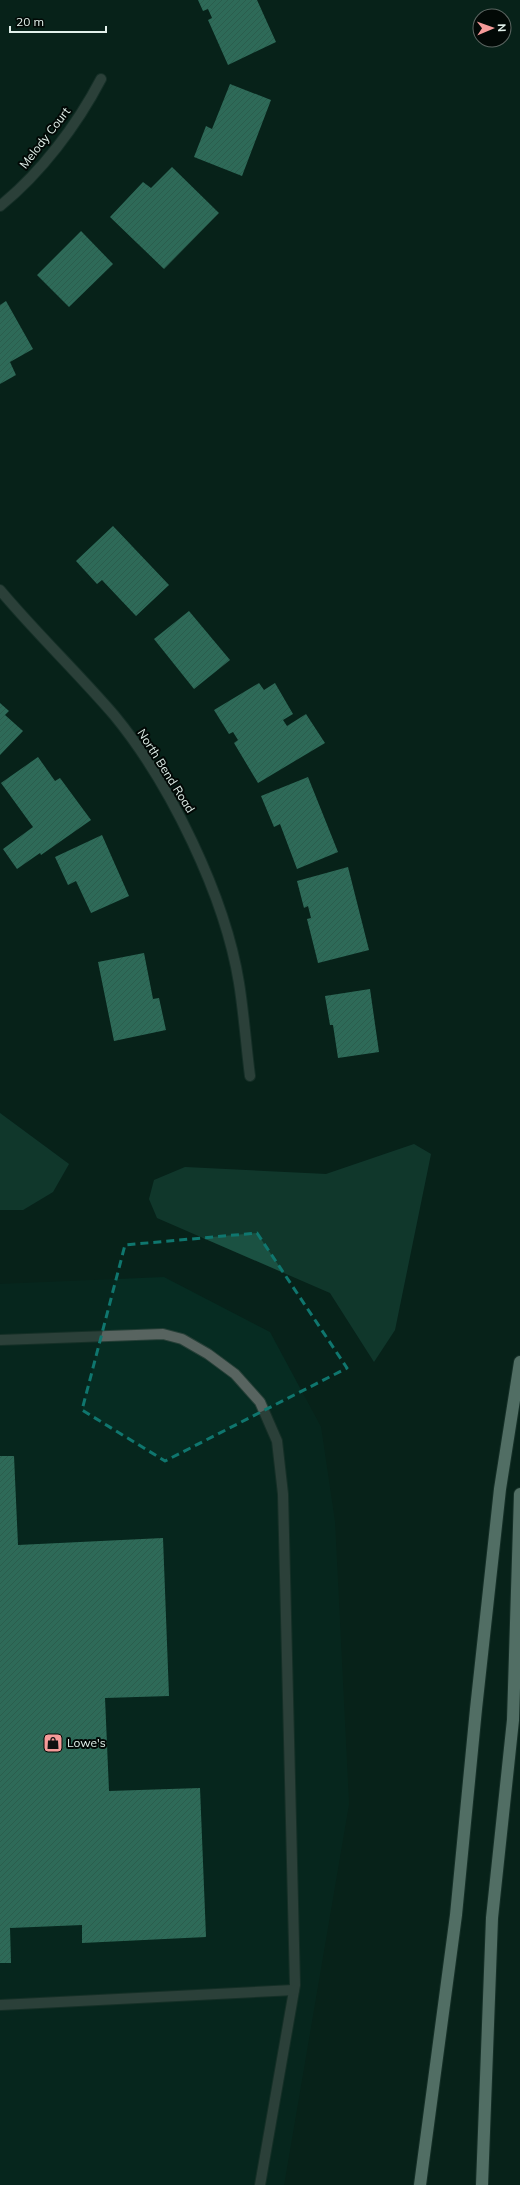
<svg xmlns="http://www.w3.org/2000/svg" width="520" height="2185" font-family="Mulish,sans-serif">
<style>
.built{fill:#062c22}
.water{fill:#1b5142}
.building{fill:url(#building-hatch)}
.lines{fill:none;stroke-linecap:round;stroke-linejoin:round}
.lane-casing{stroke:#263f37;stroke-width:12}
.street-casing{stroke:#263f37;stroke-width:12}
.highway-casing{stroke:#263f37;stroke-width:14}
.lane{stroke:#586460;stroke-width:10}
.street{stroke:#586460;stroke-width:10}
.highway{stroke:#accabf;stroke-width:12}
.marked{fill:none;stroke:#0f766e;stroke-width:3;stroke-dasharray:8 5;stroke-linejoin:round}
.labels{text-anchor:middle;stroke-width:4;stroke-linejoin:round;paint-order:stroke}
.street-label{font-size:12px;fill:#e1f0ea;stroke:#020906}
.poi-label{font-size:12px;fill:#e1f0ea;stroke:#020906;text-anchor:start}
</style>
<defs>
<pattern id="building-hatch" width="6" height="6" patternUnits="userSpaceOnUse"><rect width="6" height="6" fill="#5ec2a4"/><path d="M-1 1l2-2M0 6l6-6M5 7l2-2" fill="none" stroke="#58a48c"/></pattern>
</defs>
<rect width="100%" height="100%" fill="#07221a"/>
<path class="built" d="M164,1277L270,1332L321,1427L335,1522L349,1804L284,2185H0V1284Z"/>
<g class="water">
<path d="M0,1113L69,1164L53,1192L23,1210H0Z"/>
<path d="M414,1144L431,1154L395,1330L374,1362L330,1293L157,1218L149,1199L154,1180L185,1167L326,1174Z"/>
</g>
<g class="building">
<path d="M198,0H257L276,42L228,65L208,20L212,18L208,9L203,11Z"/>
<path d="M230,84L271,100L242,176L194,157L206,126L212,129Z"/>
<path d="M172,167L219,213L164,269L110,217L143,182L151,188Z"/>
<path d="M81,231L113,264L69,307L37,275Z"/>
<path d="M6,301L33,349L10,362L16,375L0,384V305Z"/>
<path d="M113,526L169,585L136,616L102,580L97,584L76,561Z"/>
<path d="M189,611L230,660L194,689L154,639Z"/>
<path d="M259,683L264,690L275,683L293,714L283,720L287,726L306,714L325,743L258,783L234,743L238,740L233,732L229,734L214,710Z"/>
<path d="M0,703L9,711L5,715L23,731L0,755Z"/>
<path d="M38,757L55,781L60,778L91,820L41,855L40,853L17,869L3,849L33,827L1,783Z"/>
<path d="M308,777L338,852L297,869L280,824L274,827L261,796Z"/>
<path d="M102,835L129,896L91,913L76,881L68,885L55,857Z"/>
<path d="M348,867L369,950L318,963L307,919L311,918L308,906L304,908L297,881Z"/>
<path d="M144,953L153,999L159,998L166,1030L114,1041L98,962Z"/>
<path d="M370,989L379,1052L338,1058L333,1025H330L325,996Z"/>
<path d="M0,1456H14L18,1545L163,1538L169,1696L105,1698L109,1791L200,1788L206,1937L82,1943V1925L10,1928L11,1963H0Z"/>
</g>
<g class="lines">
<defs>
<g id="lane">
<path d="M0,1340L163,1334L182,1339L208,1354L235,1374L260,1402L277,1441L283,1494L295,1985L260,2185"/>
<path d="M0,2005L294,1990"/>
</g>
<g id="street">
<path d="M0,206C41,173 77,125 101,79"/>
<path d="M0,590C36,633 77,672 114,715C170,783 225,896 239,983C244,1014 246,1045 250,1076"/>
</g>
<g id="highway">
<path d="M420,2185L456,1915L476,1709L500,1489L520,1362"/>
<path d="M482,2185L492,1918L513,1720L520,1494"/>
</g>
</defs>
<use href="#lane" class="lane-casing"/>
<use href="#street" class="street-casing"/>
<use href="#highway" class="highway-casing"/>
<use href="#lane" class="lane"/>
<use href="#street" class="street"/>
<use href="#highway" class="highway"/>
</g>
<path d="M0 0H520V2185H0ZM257,1233L347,1368L165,1461L82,1410L125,1245Z" fill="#07221a" fill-opacity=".55" fill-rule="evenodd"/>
<path class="marked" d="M257,1233L347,1368L165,1461L82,1410L125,1245Z"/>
<defs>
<symbol id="shop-square" viewBox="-11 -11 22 22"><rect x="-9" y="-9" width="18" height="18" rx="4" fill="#f59b99" stroke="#020906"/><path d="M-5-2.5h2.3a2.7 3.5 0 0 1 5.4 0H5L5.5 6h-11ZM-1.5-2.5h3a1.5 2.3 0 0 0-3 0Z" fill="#111"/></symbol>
</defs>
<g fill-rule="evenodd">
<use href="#shop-square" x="42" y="1732" width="22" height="22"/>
</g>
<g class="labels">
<g class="street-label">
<text transform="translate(45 138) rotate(-52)" y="4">Melody Court</text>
<text transform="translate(166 771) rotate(58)" y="4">North Bend Road</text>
</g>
<g class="poi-label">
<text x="67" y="1747">Lowe's</text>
</g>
</g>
<g transform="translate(492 28) rotate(88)"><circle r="19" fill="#020906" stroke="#5b6561"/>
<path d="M0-3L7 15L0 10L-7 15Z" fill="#f59b99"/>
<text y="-6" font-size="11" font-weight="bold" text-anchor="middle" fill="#e1f0ea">N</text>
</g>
<path d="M10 26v6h96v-6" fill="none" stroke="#e1f0ea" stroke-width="2"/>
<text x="16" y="26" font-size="12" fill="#e1f0ea" stroke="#020906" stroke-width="3" paint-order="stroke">20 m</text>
</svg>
